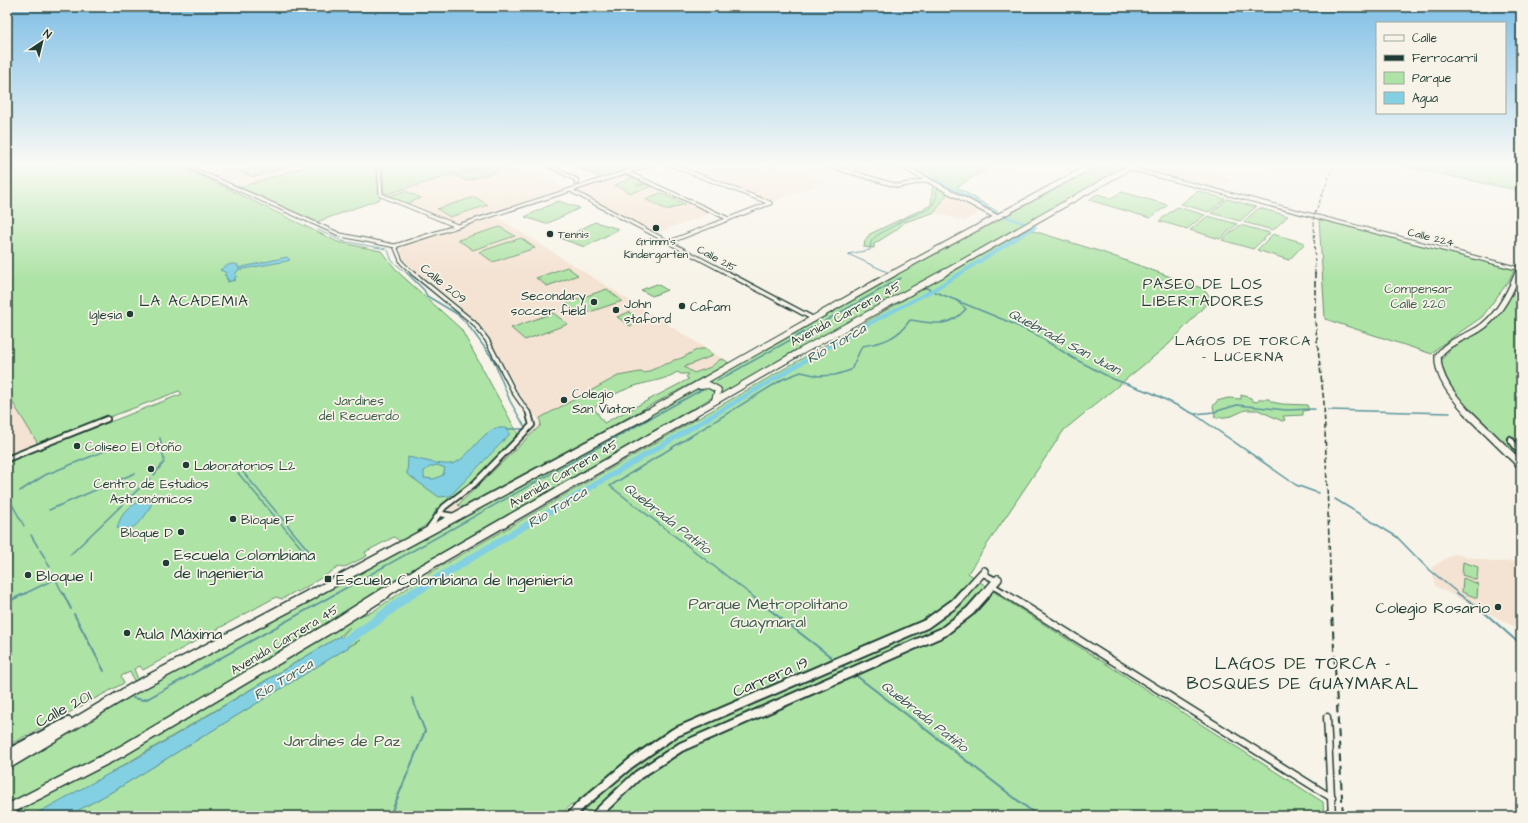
<svg xmlns="http://www.w3.org/2000/svg" width="1528" height="823" font-family="'Architects Daughter',sans-serif">
<style>
.built{fill:#f4e2d2}
.green{fill:#aee3a6;stroke:#66906d;fill-rule:evenodd}
.water{fill:#83d0e3;stroke:#5b959d;fill-rule:evenodd}
.lines{fill:none;stroke-linecap:round;stroke-linejoin:round}
.stream-far2{stroke:#5b959d;stroke-width:1}
.stream-far1{stroke:#5b959d;stroke-width:1.5}
.stream{stroke:#5b959d;stroke-width:2}
.river{fill:#83d0e3;fill-rule:evenodd}
.street-far3-casing{stroke:#1f3d34;stroke-width:5}
.street-far2-casing{stroke:#1f3d34;stroke-width:6}
.street-far1-casing{stroke:#1f3d34;stroke-width:8}
.street-casing{stroke:#1f3d34;stroke-width:9}
.secondary-far2-casing{stroke:#1f3d34;stroke-width:6}
.secondary-far1-casing{stroke:#1f3d34;stroke-width:10}
.secondary-casing{stroke:#1f3d34;stroke-width:12}
.primary-far2-casing{stroke:#1f3d34;stroke-width:6}
.primary-far1-casing{stroke:#1f3d34;stroke-width:8}
.primary-casing{stroke:#1f3d34;stroke-width:10}
.highway-far3-casing{stroke:#1f3d34;stroke-width:7}
.highway-far2-casing{stroke:#1f3d34;stroke-width:8}
.highway-far1-casing{stroke:#1f3d34;stroke-width:11}
.highway-casing{stroke:#1f3d34;stroke-width:13}
.street-far3{stroke:#f7f3e8;stroke-width:3}
.street-far2{stroke:#f7f3e8;stroke-width:3.5}
.street-far1{stroke:#f7f3e8;stroke-width:4.5}
.street{stroke:#f7f3e8;stroke-width:6}
.secondary-far2{stroke:#f7f3e8;stroke-width:4}
.secondary-far1{stroke:#f7f3e8;stroke-width:7}
.secondary{stroke:#f7f3e8;stroke-width:8}
.primary-far2{stroke:#f7f3e8;stroke-width:4}
.primary-far1{stroke:#f7f3e8;stroke-width:5.5}
.primary{stroke:#f7f3e8;stroke-width:7}
.highway-far3{stroke:#f7f3e8;stroke-width:5}
.highway-far2{stroke:#f7f3e8;stroke-width:6}
.highway-far1{stroke:#f7f3e8;stroke-width:8}
.highway{stroke:#f7f3e8;stroke-width:10}
.rail-far2{stroke:#1f3d34;stroke-width:1;stroke-dasharray:4 2;stroke-linecap:butt}
.rail-far1{stroke:#1f3d34;stroke-width:1.5;stroke-dasharray:5.5 2.5;stroke-linecap:butt}
.rail{stroke:#1f3d34;stroke-width:2;stroke-dasharray:8 4.5;stroke-linecap:butt}
.poi-dot{fill:#1f3d34;stroke:#f7f3e8;stroke-width:1.5}
.labels{text-anchor:middle;stroke-width:3.5;stroke-linejoin:round;paint-order:stroke}
.far-poi-label{font-size:11px;fill:#1f3d34;stroke:#f7f3e8;text-anchor:start}
.far-street-label{font-size:11px;fill:#1f3d34;stroke:#f7f3e8}
.street-label{font-size:13px;fill:#1f3d34;stroke:#f7f3e8}
.park-label{font-size:13px;fill:#3c5e4b;stroke:#f7f3e8}
.poi-label{font-size:13px;fill:#1f3d34;stroke:#f7f3e8;text-anchor:start}
.neighbourhood-label{font-size:14px;letter-spacing:1px;fill:#1f3d34;stroke:#f7f3e8}
.water-label{font-size:14px;font-style:italic;fill:#335a57;stroke:#f7f3e8}
.quarter-label{font-size:15px;letter-spacing:1px;fill:#1f3d34;stroke:#f7f3e8}
.near-poi-label{font-size:16px;fill:#1f3d34;stroke:#f7f3e8;text-anchor:start}
.near-park-label{font-size:16px;fill:#3c5e4b;stroke:#f7f3e8}
.near-street-label{font-size:16px;fill:#1f3d34;stroke:#f7f3e8}
.near-neighbourhood-label{font-size:17px;letter-spacing:1px;fill:#1f3d34;stroke:#f7f3e8}
</style>
<rect width="100%" height="100%" fill="#f7f3e8"/>
<filter id="ink" filterUnits="userSpaceOnUse"><feTurbulence type="fractalNoise" baseFrequency=".025" numOctaves="2"/><feDisplacementMap in="SourceGraphic" scale="8" xChannelSelector="R" yChannelSelector="G"/><feConvolveMatrix kernelMatrix="1 2 1 2 8 2 1 2 1" color-interpolation-filters="sRGB"/></filter>
<g filter="url(#ink)">
<g class="built">
<path d="M189,164H314L240,187Z"/>
<path d="M491,164H515L568,189L457,224L384,196Z"/>
<path d="M675,164H774L828,181L770,202L699,175Z"/>
<path d="M869,164H894L903,169L869,177L850,171Z"/>
<path d="M1142,164H1169L1233,179L1225,186L1221,185L1215,189L1134,169Z"/>
<path d="M625,173L653,186L636,192L655,186L712,213L653,234L572,190Z"/>
<path d="M948,194L980,212L964,221L936,213Z"/>
<path d="M495,216L723,359L719,360L711,367L694,373L683,367L672,376L637,385L609,397L594,407L605,424L599,428L595,436L451,513L447,510L450,506L465,494L534,430L538,425V419L525,403L484,329L455,302L407,263L403,259L401,251L402,245Z"/>
<path d="M7,397H9L38,444L7,456Z"/>
<path d="M1454,554L1494,562L1521,561V630L1435,586L1432,567Z"/>
</g>
<g class="green">
<path d="M37,164H177L338,242L381,251L399,273L461,329L518,434L464,490L436,509L431,521L402,543L394,537L365,552L367,556L343,568L339,567L298,592L296,591L282,599L276,597L143,670L140,666L134,669L138,679L134,681L130,672L121,676L124,683L7,746V462L182,394L179,391L38,444L7,393V172Z"/>
<path d="M265,164H289L292,165L254,177L240,172Z"/>
<path d="M314,164H371L376,166L380,199L317,222L240,187Z"/>
<path d="M380,164H489L387,194L384,193L382,165Z"/>
<path d="M570,164H649L634,168L629,166L624,168L628,170L602,179Z"/>
<path d="M932,164H994L957,187L998,212L993,213L950,190L935,212L905,222L896,230L874,244V248L864,247L865,240L870,234L931,205L933,181L915,170Z"/>
<path d="M1098,164H1132L721,395L719,388L704,384L918,262Z"/>
<path d="M1393,164H1521V191Z"/>
<path d="M491,165L501,170L466,181L456,176Z"/>
<path d="M634,177L646,182L639,185L635,184L639,186L645,184L651,187L631,193L615,185Z"/>
<path d="M405,191L421,198L406,204L389,196Z"/>
<path d="M1198,191L1225,199L1209,212L1181,204Z"/>
<path d="M1122,192L1168,205L1150,218L1089,200L1097,194L1111,198Z"/>
<path d="M661,193L685,204L667,210L645,199Z"/>
<path d="M475,197L488,205L450,217L437,209Z"/>
<path d="M1227,199L1256,207L1240,221L1211,213Z"/>
<path d="M558,201L580,208L546,224L525,217Z"/>
<path d="M1177,207L1205,215L1187,229L1159,221Z"/>
<path d="M1259,208L1288,216L1273,230L1243,222Z"/>
<path d="M1208,216L1237,224L1220,239L1190,230Z"/>
<path d="M1319,217L1515,268L1508,282L1482,317L1437,348L1432,354L1325,319Z"/>
<path d="M595,222L619,229L585,247L562,239Z"/>
<path d="M1240,225L1270,233L1253,249L1222,240Z"/>
<path d="M500,227L515,236L473,250L458,240Z"/>
<path d="M1027,229L1102,252L1201,288L1212,298L1169,344L1064,430L968,573L1001,597L1323,802L1324,816H591L587,814L582,816L585,812L571,804L560,816H68L117,789L360,640L350,646L342,636L350,627L340,636L97,781L32,816H7L128,752L351,618C359,616 365,614 372,612L433,571Z"/>
<path d="M1273,234L1305,243L1289,260L1257,250Z"/>
<path d="M521,238L535,248L493,262L479,252Z"/>
<path d="M567,267L578,275L547,286L536,278Z"/>
<path d="M1521,280V460C1492,432 1451,402 1441,361L1456,342L1482,331L1491,324Z"/>
<path d="M657,284L667,290L652,296L641,290Z"/>
<path d="M607,289L622,301L581,315L566,303Z"/>
<path d="M629,312L643,321L630,326L617,317Z"/>
<path d="M553,313L568,324L525,340L511,328Z"/>
<path d="M700,349H706L712,354V356L684,367L694,373L711,367L719,360L723,359L729,363L462,507L458,505L541,425L540,418L618,376L640,372L645,373L665,364L670,363L674,360C684,359 690,352 700,349ZM677,372L681,374H689L686,377L689,379L604,423L594,408C607,397 622,390 638,385C651,381 666,380 677,372Z"/>
<path d="M701,387L717,390L714,396L647,437L400,579L159,725L93,761L7,804V768L124,696Z"/>
<path d="M1241,395L1251,398L1253,401L1257,402L1260,399H1269L1272,402L1282,404L1307,405L1309,410L1303,411V415L1283,416L1285,420L1282,421L1258,410H1245L1232,416L1217,418L1214,417L1215,415L1213,406L1217,401L1228,398L1241,399Z"/>
<path d="M1463,562L1478,567L1477,580L1462,575Z"/>
<path d="M1463,578L1478,584L1477,598L1462,592Z"/>
</g>
<g class="water">
<path d="M287,257L290,260L287,261L238,270L235,275L237,276L234,279L236,280L227,282L229,280L226,279L227,277L224,275L227,273L220,270C226,266 231,262 238,265V268Z"/>
<path d="M496,428H505L509,431V435L450,496L439,497L407,474L408,457C419,459 439,465 450,464C466,463 479,434 496,428ZM437,465L445,468L443,475L434,479L424,478V471L430,467Z"/>
<path d="M148,500L152,502C148,515 132,536 117,528C121,512 132,502 148,500Z"/>
<path d="M340,636L349,647L117,789L68,816H32L134,760Z"/>
</g>
<g class="lines">
<g class="stream-far2">
<path d="M318,230L342,241L386,249"/>
<path d="M388,250L392,261L408,274"/>
<path d="M887,272L848,254L870,250L871,242L876,236L905,219L931,208L937,196L935,186"/>
</g>
<g class="stream-far1">
<path d="M407,273L424,290L427,296L457,314L468,325L493,359L510,401L526,429H507"/>
<path d="M926,288L1009,322L1038,336L1073,358L1113,379L1152,393L1194,414L1296,485L1318,493"/>
<path d="M825,321L901,278"/>
<path d="M717,381L817,325"/>
<path d="M1328,410L1450,413"/>
<path d="M1195,414L1214,412L1237,405L1286,410L1315,409"/>
<path d="M160,438L164,460"/>
<path d="M243,472L314,557"/>
<path d="M238,473L309,557"/>
<path d="M154,475L164,462"/>
<path d="M20,491L45,475L112,448"/>
<path d="M8,497L24,526"/>
<path d="M1335,499L1397,537L1425,566L1459,594"/>
<path d="M49,510L135,473"/>
<path d="M31,535L38,547"/>
<path d="M40,550L45,558"/>
<path d="M70,555L150,478"/>
<path d="M46,561L50,567"/>
<path d="M56,580L63,594"/>
<path d="M24,594L55,579"/>
<path d="M335,594L701,390"/>
<path d="M750,594L610,486L783,379L801,372L819,376L835,375L851,370L862,346C883,343 898,338 910,320C934,323 948,329 966,309L956,300"/>
</g>
<g class="stream">
<path d="M63,593L71,609"/>
<path d="M748,593L835,660"/>
<path d="M1457,593L1477,606L1521,645"/>
<path d="M7,602L26,593"/>
<path d="M74,614L104,671"/>
<path d="M841,665L848,670"/>
<path d="M854,674L1038,816"/>
<path d="M133,698L143,700L149,698L337,593"/>
<path d="M392,811L425,731L412,698"/>
</g>
<path class="river" d="M940,164H946L933,170L941,180L998,212L1038,227L937,290L861,330L496,547L409,601L376,627L340,650L336,651L332,650L331,647L332,644L368,621L401,595L857,328L933,288L1031,227L994,214L937,182L928,169Z"/>
<defs>
<g id="street-far3">
<path d="M182,164L341,235L395,246L402,263L414,274"/>
<path d="M376,164L379,167L381,195L457,226"/>
<path d="M546,164L577,180L576,183"/>
<path d="M669,164L770,203"/>
<path d="M823,164L898,186L928,180"/>
<path d="M1128,168L1520,269"/>
<path d="M846,171L865,164"/>
<path d="M626,172L729,219"/>
<path d="M570,190L729,274"/>
<path d="M669,242L770,203"/>
<path d="M395,246L652,164"/>
</g>
<g id="street-far2">
<path d="M413,273L474,323L487,340L515,394L530,415"/>
<path d="M727,273L814,319"/>
</g>
<g id="street-far1">
<path d="M1510,439L1521,453"/>
<path d="M7,459L107,419"/>
<path d="M440,511L441,514L453,516"/>
<path d="M429,528L444,507L474,484L532,425L529,414"/>
<path d="M982,573L997,581"/>
<path d="M993,586L1006,594"/>
</g>
<g id="street">
<path d="M1004,593L1332,798"/>
<path d="M1327,717L1332,816"/>
</g>
<path id="secondary-far2" d="M898,164L997,217"/>
<g id="secondary-far1">
<path d="M963,594L984,571"/>
<path d="M985,594L998,579"/>
</g>
<g id="secondary">
<path d="M7,754L68,722"/>
<path d="M571,816L581,805L631,763L674,733L926,624L955,603L964,593"/>
<path d="M595,816L638,775L681,747L943,632L970,611L986,593"/>
</g>
<path id="primary-far2" d="M1518,274L1521,264"/>
<path id="primary-far1" d="M1470,415C1455,398 1437,379 1438,356C1448,341 1465,338 1479,329C1498,317 1510,293 1518,273"/>
<path id="primary" d="M1469,414L1521,465"/>
<g id="highway-far3">
<path d="M892,274L1095,164"/>
<path d="M942,274L1135,164"/>
</g>
<g id="highway-far2">
<path d="M700,386L709,385L718,390L715,400"/>
<path d="M644,415L894,273"/>
<path d="M691,415L798,353L944,273"/>
</g>
<g id="highway-far1">
<path d="M312,594L646,414"/>
<path d="M383,594L421,570L693,414"/>
</g>
<g id="highway">
<path d="M7,764L134,688L314,593"/>
<path d="M7,810L122,751L328,629L385,593"/>
</g>
</defs>
<use href="#street-far3" class="street-far3-casing"/>
<use href="#street-far2" class="street-far2-casing"/>
<use href="#street-far1" class="street-far1-casing"/>
<use href="#street" class="street-casing"/>
<use href="#secondary-far2" class="secondary-far2-casing"/>
<use href="#secondary-far1" class="secondary-far1-casing"/>
<use href="#secondary" class="secondary-casing"/>
<use href="#primary-far2" class="primary-far2-casing"/>
<use href="#primary-far1" class="primary-far1-casing"/>
<use href="#primary" class="primary-casing"/>
<use href="#highway-far3" class="highway-far3-casing"/>
<use href="#highway-far2" class="highway-far2-casing"/>
<use href="#highway-far1" class="highway-far1-casing"/>
<use href="#highway" class="highway-casing"/>
<use href="#street-far3" class="street-far3"/>
<use href="#street-far2" class="street-far2"/>
<use href="#street-far1" class="street-far1"/>
<use href="#street" class="street"/>
<use href="#secondary-far2" class="secondary-far2"/>
<use href="#secondary-far1" class="secondary-far1"/>
<use href="#secondary" class="secondary"/>
<use href="#primary-far2" class="primary-far2"/>
<use href="#primary-far1" class="primary-far1"/>
<use href="#primary" class="primary"/>
<use href="#highway-far3" class="highway-far3"/>
<use href="#highway-far2" class="highway-far2"/>
<use href="#highway-far1" class="highway-far1"/>
<use href="#highway" class="highway"/>
<path class="rail-far2" d="M1315,274L1314,216L1334,164"/>
<path class="rail-far1" d="M1315,273V321L1324,403L1331,594"/>
<path class="rail" d="M1331,593L1343,816"/>
</g>
</g>
<linearGradient id="sky" x2="0" y2="1"><stop stop-color="#7fbfe6"/><stop offset="0.59" stop-color="#fbfaf5"/><stop offset="1" stop-color="#fbfaf5" stop-opacity="0"/></linearGradient>
<rect width="1528" height="279" fill="url(#sky)"/>
<g class="poi-dot">
<circle cx="656" cy="228" r="4"/>
<circle cx="550" cy="234" r="4"/>
<circle cx="594" cy="302" r="4"/>
<circle cx="682" cy="306" r="4"/>
<circle cx="616" cy="310" r="4"/>
<circle cx="130" cy="314" r="4"/>
<circle cx="564" cy="400" r="4"/>
<circle cx="77" cy="446" r="4"/>
<circle cx="186" cy="465" r="4"/>
<circle cx="151" cy="469" r="4"/>
<circle cx="233" cy="519" r="4"/>
<circle cx="181" cy="532" r="4"/>
<circle cx="166" cy="563" r="4"/>
<circle cx="28" cy="575" r="4"/>
<rect x="324" y="575" width="8" height="8" rx="2"/>
<circle cx="1498" cy="607" r="4"/>
<circle cx="127" cy="633" r="4"/>
</g>
<g class="labels">
<g class="far-poi-label">
<text x="558" y="238">Tennis</text>
<text x="656" y="245" text-anchor="middle">Grimm's<tspan x="656" dy="13">Kindergarten</tspan></text>
</g>
<g class="far-street-label">
<text transform="translate(1431 237) rotate(14)" y="4">Calle 224</text>
<text transform="translate(717 258) rotate(28)" y="4">Calle 215</text>
</g>
<g class="street-label">
<text transform="translate(444 283) rotate(39)" y="5">Calle 209</text>
<text transform="translate(845 313) rotate(-28)" y="5">Avenida Carrera 45</text>
<text transform="translate(563 473) rotate(-30)" y="5">Avenida Carrera 45</text>
<text transform="translate(284 639) rotate(-31)" y="5">Avenida Carrera 45</text>
</g>
<g class="park-label">
<text x="1418" y="293">Compensar<tspan x="1418" dy="15">Calle 220</tspan></text>
<text x="359" y="405">Jardines<tspan x="359" dy="15">del Recuerdo</tspan></text>
</g>
<g class="poi-label">
<text x="586" y="300" text-anchor="end">Secondary<tspan x="586" dy="15">soccer field</tspan></text>
<text x="624" y="308">John<tspan x="624" dy="15">staford</tspan></text>
<text x="690" y="311">Cafam</text>
<text x="122" y="319" text-anchor="end">Iglesia</text>
<text x="572" y="398">Colegio<tspan x="572" dy="15">San Viator</tspan></text>
<text x="85" y="451">Coliseo El Otoño</text>
<text x="194" y="470">Laboratorios L2</text>
<text x="151" y="488" text-anchor="middle">Centro de Estudios<tspan x="151" dy="15">Astronómicos</tspan></text>
<text x="241" y="524">Bloque F</text>
<text x="173" y="537" text-anchor="end">Bloque D</text>
</g>
<g class="neighbourhood-label">
<text x="1243" y="345">LAGOS DE TORCA<tspan x="1243" dy="16">- LUCERNA</tspan></text>
</g>
<g class="water-label">
<text transform="translate(1065 341) rotate(28)" y="5">Quebrada San Juan</text>
<text transform="translate(836 343) rotate(-30)" y="5">Río Torca</text>
<text transform="translate(557 507) rotate(-31)" y="5">Río Torca</text>
<text transform="translate(668 518) rotate(38)" y="5">Quebrada Patiño</text>
<text transform="translate(283 679) rotate(-31)" y="5">Río Torca</text>
<text transform="translate(925 716) rotate(38)" y="5">Quebrada Patiño</text>
</g>
<g class="quarter-label">
<text x="1203" y="289">PASEO DE LOS<tspan x="1203" dy="17">LIBERTADORES</tspan></text>
<text x="194" y="306">LA ACADEMIA</text>
</g>
<g class="near-poi-label">
<text x="174" y="560">Escuela Colombiana<tspan x="174" dy="18">de Ingenieria</tspan></text>
<text x="36" y="581">Bloque I</text>
<text x="336" y="585">Escuela Colombiana de Ingeniería</text>
<text x="1490" y="613" text-anchor="end">Colegio Rosario</text>
<text x="135" y="639">Aula Máxima</text>
</g>
<g class="near-park-label">
<text x="768" y="609">Parque Metropolitano<tspan x="768" dy="18">Guaymaral</tspan></text>
<text x="342" y="746">Jardines de Paz</text>
</g>
<g class="near-street-label">
<text transform="translate(770 676) rotate(-23)" y="6">Carrera 19</text>
<text transform="translate(63 708) rotate(-28)" y="6">Calle 201</text>
</g>
<g class="near-neighbourhood-label">
<text x="1303" y="669">LAGOS DE TORCA -<tspan x="1303" dy="20">BOSQUES DE GUAYMARAL</tspan></text>
</g>
</g>
<rect width="1528" height="823" fill="none" stroke="#f7f3e8" stroke-width="24"/>
<rect x="12" y="12" width="1504" height="799" fill="none" stroke="#1f3d34" stroke-width="1.5" filter="url(#ink)"/>
<rect x="1376" y="22" width="130" height="92" fill="#f7f3e8" stroke="#a1aaa0"/>
<rect x="1384" y="35" width="20" height="6" fill="#f7f3e8" stroke="#a1aaa0"/>
<text x="1412" y="42" font-size="12" fill="#1f3d34">Calle</text>
<rect x="1384" y="55" width="20" height="6" fill="#1f3d34" stroke="#a1aaa0"/>
<text x="1412" y="62" font-size="12" fill="#1f3d34">Ferrocarril</text>
<rect x="1384" y="72" width="20" height="12" fill="#aee3a6" stroke="#a1aaa0"/>
<text x="1412" y="82" font-size="12" fill="#1f3d34">Parque</text>
<rect x="1384" y="92" width="20" height="12" fill="#83d0e3" stroke="#a1aaa0"/>
<text x="1412" y="102" font-size="12" fill="#1f3d34">Agua</text>
<g transform="translate(42 42) rotate(35)" stroke="#f7f3e8" stroke-width="3" paint-order="stroke">
<path d="M0-3L7 15L0 10L-7 15Z" fill="#1f3d34"/>
<text y="-6" font-size="11" font-weight="bold" text-anchor="middle" fill="#1f3d34">N</text>
</g>
</svg>
